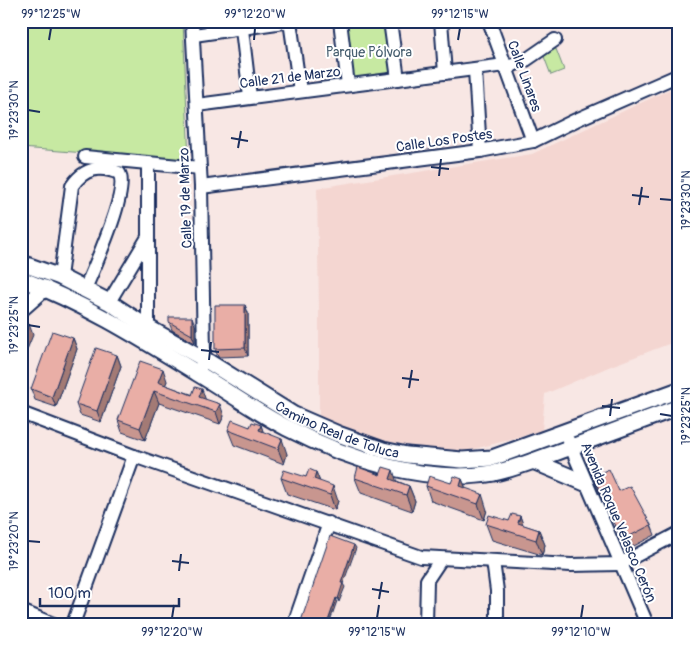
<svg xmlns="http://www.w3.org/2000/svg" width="700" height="645" font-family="Pangolin,sans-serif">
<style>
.built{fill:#f4d6d1}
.green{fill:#c7e9a2;stroke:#718c80}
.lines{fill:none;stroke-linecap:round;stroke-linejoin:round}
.minor-casing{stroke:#1b2f5e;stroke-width:16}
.major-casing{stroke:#1b2f5e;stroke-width:19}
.minor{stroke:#fff;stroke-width:12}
.major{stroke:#fff;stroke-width:15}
.wall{fill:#c8968f;stroke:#1b2f5e}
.shaded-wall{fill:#a37a74;stroke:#1b2f5e}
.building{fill:#e9aea6;stroke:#1b2f5e}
.ticks{fill:none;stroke:#1b2f5e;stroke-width:2}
.labels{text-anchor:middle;stroke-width:4;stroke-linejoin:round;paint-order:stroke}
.park-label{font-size:14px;fill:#465e6f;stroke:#fff}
.street-label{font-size:14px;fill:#1b2f5e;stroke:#fff}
.neatline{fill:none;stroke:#1b2f5e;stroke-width:2}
.ticks-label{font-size:12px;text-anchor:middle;fill:#1b2f5e}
</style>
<rect width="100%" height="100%" fill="#f8e7e4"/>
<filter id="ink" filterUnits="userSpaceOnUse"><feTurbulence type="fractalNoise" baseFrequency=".02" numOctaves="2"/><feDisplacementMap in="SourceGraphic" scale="10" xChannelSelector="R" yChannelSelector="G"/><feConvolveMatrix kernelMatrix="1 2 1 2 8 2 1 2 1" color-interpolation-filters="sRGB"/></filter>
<g filter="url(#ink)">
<path class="built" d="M679,85V340L611,366L545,394L542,431L459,453L378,441L319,428V312L317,188L532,154Z"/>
<g class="green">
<path d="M21,21H183L189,161L21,148Z"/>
<path d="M345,21H385L393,77L351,83Z"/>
<path d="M556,49L564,70L551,75L543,54Z"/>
</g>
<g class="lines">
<defs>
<g id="minor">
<path d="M192,21L201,187L204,353V359L198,373"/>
<path d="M241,21L250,97"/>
<path d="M290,21L300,91"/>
<path d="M340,21L348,85"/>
<path d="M390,21L398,79"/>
<path d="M441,21L445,73"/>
<path d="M489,21L533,141"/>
<path d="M194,35L291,21"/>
<path d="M505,68L526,60L555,40"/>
<path d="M475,70L480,151"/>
<path d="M197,105L505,65"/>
<path d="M85,157L200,168"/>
<path d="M148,163V335"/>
<path d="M201,187L480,151L533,141L576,120L679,75"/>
<path d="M60,277L72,186C84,168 99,165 119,173C130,189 93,270 85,289"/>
<path d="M109,302L148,237"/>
<path d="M21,413L134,456L421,557L571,565L620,564L679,533"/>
<path d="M568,440L647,624"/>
<path d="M493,561L497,591V624"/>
<path d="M21,611L53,624"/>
<path d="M73,624L134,456"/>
<path d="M294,624L329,523"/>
<path d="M426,624L427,580L441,559"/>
</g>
<g id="major">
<path id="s1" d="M21,263L60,277L109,302L147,327L204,359L294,415L338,434L383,450L407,455L462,460L492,458L679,390"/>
<path d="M21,279C84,303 140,338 197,373C227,391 256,412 287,428C347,459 426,485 494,473C518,468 543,457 566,449C603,435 641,421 679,407"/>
<path d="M21,309L45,288"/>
<path d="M533,461L585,483"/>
</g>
</defs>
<use href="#minor" class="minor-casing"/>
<use href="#major" class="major-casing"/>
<use href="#minor" class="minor"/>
<use href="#major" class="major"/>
</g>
<g class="wall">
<path d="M245,305L248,313V356L218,357L215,349Z"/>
<path d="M169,322L195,325V343L172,330Z"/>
<path d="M73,338L77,349L56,407L35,400L31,389Z"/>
<path d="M117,355L121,366L101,422L80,415L76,404Z"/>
<path d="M167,381L165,385L205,399L224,416L220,424L159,403L145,440L122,432L118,420Z"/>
<path d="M261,425L263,432L287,454L284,464L234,445L228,430Z"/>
<path d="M316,472L320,482L338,501L335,510L287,494L281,478L306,477Z"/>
<path d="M593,476L619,491L651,525L655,535L626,550L597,487Z"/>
<path d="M355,478L397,481L409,486L415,501L412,511L361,493Z"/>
<path d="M462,479L466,489L487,510L484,520L431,501L426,486L451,483Z"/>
<path d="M520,516L523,525L539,530L545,545L542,555L492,540L486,524L509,521Z"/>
</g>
<g class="shaded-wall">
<path d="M245,305L248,313V356L245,348Z"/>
<path d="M192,317L195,325V343L192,335Z"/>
<path d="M29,324L33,335L21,364V344Z"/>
<path d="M73,338L77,349L56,407L52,397Z"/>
<path d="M117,355L121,366L101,422L97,411Z"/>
<path d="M163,369L167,381L162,394L158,382Z"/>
<path d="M202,389L206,401L203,408L199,397Z"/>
<path d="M154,391L159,403L145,440L140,428Z"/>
<path d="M220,404L224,416L220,424L216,412Z"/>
<path d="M261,425L266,440L259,430Z"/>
<path d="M282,439L287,454L284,464L278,449Z"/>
<path d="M393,470L398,486L390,479Z"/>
<path d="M316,472L322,487L314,479Z"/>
<path d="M462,479L468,494L460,486Z"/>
<path d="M333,486L338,501L335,510L330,495Z"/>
<path d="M409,486L415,501L412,511L406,495Z"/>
<path d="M482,494L487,510L484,520L478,504Z"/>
<path d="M520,516L526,532L518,523Z"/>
<path d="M539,530L545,545L542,555L536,540Z"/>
<path d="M354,545L356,548L343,584L345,587L339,602L338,599L341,583Z"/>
<path d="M336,598L337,601L329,624H327Z"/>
</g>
<g class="building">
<path d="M215,305H245V348L215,349Z"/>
<path d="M169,317H192V335L169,322Z"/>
<path d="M21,321L29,324L21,344Z"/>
<path d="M52,331L73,338L52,397L31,389Z"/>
<path d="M96,348L117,355L97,411L76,404Z"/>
<path d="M140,361L163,369L158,382L192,395L195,387L202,389L199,397L220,404L216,412L154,391L140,428L118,420Z"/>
<path d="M232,420L250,427L252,422L261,425L259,430L282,439L278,449L228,430Z"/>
<path d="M358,467L380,475L383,467L393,470L390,479L409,486L406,495L355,478Z"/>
<path d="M309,469L316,472L314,479L333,486L330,495L281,478L284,470L306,477Z"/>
<path d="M609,469L619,491L630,486L651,525L622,540L593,476Z"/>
<path d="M429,476L451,483L454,476L462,479L460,486L482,494L478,504L426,486Z"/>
<path d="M512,514L520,516L518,523L539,530L536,540L486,524L489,515L509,521Z"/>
<path d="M330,536L354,545L341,583H343L338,599L336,598L327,624H300Z"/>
</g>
</g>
<path class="ticks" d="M49,40L51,28M254,40L255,28M458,40L460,28M28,110L40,112M231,138L248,141M238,148L241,131M431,167L449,169M439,176L441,159M632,195L649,197M660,199L672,200M639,205L642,187M28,325L40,327M201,350L219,352M209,360L211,342M402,378L419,380M409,388L412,370M602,406L620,408M660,414L672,416M610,416L612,399M28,541L40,542M172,561L189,563M179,571L181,554M372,589L389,592M379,599L382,582M172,618L174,605M377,618L379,605M581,618L583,605"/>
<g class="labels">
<g class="park-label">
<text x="369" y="57">Parque Pólvora</text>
</g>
<g class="street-label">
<text transform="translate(525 76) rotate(70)" y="5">Calle Linares</text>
<text transform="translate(290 77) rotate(-7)" y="5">Calle 21 de Marzo</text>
<text transform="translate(444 140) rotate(-8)" y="5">Calle Los Postes</text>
<text transform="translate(185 198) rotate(-92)" y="5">Calle 19 de Marzo</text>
<text dy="5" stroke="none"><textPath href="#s1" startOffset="359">Camino Real de Toluca</textPath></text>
<text transform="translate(619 522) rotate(67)" y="5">Avenida Roque Velasco Cerón</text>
</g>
</g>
<rect width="700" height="645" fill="none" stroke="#fff" stroke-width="55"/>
<path d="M40 598v8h139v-8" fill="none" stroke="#1b2f5e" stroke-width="2.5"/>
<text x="48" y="598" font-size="15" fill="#1b2f5e" stroke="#ffffff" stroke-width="4" paint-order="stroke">100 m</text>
<rect x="28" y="28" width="644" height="590" class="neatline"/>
<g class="ticks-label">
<text x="51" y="18">99°12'25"W</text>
<text x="255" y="18">99°12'20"W</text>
<text x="460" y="18">99°12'15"W</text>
<text transform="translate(14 110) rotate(-90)" y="4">19°23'30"N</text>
<text transform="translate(686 200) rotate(-90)" y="4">19°23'30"N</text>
<text transform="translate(14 325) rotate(-90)" y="4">19°23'25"N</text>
<text transform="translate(686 416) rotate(-90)" y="4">19°23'25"N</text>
<text transform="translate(14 541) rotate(-90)" y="4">19°23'20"N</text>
<text x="172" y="636">99°12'20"W</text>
<text x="377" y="636">99°12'15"W</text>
<text x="581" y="636">99°12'10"W</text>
</g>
</svg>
